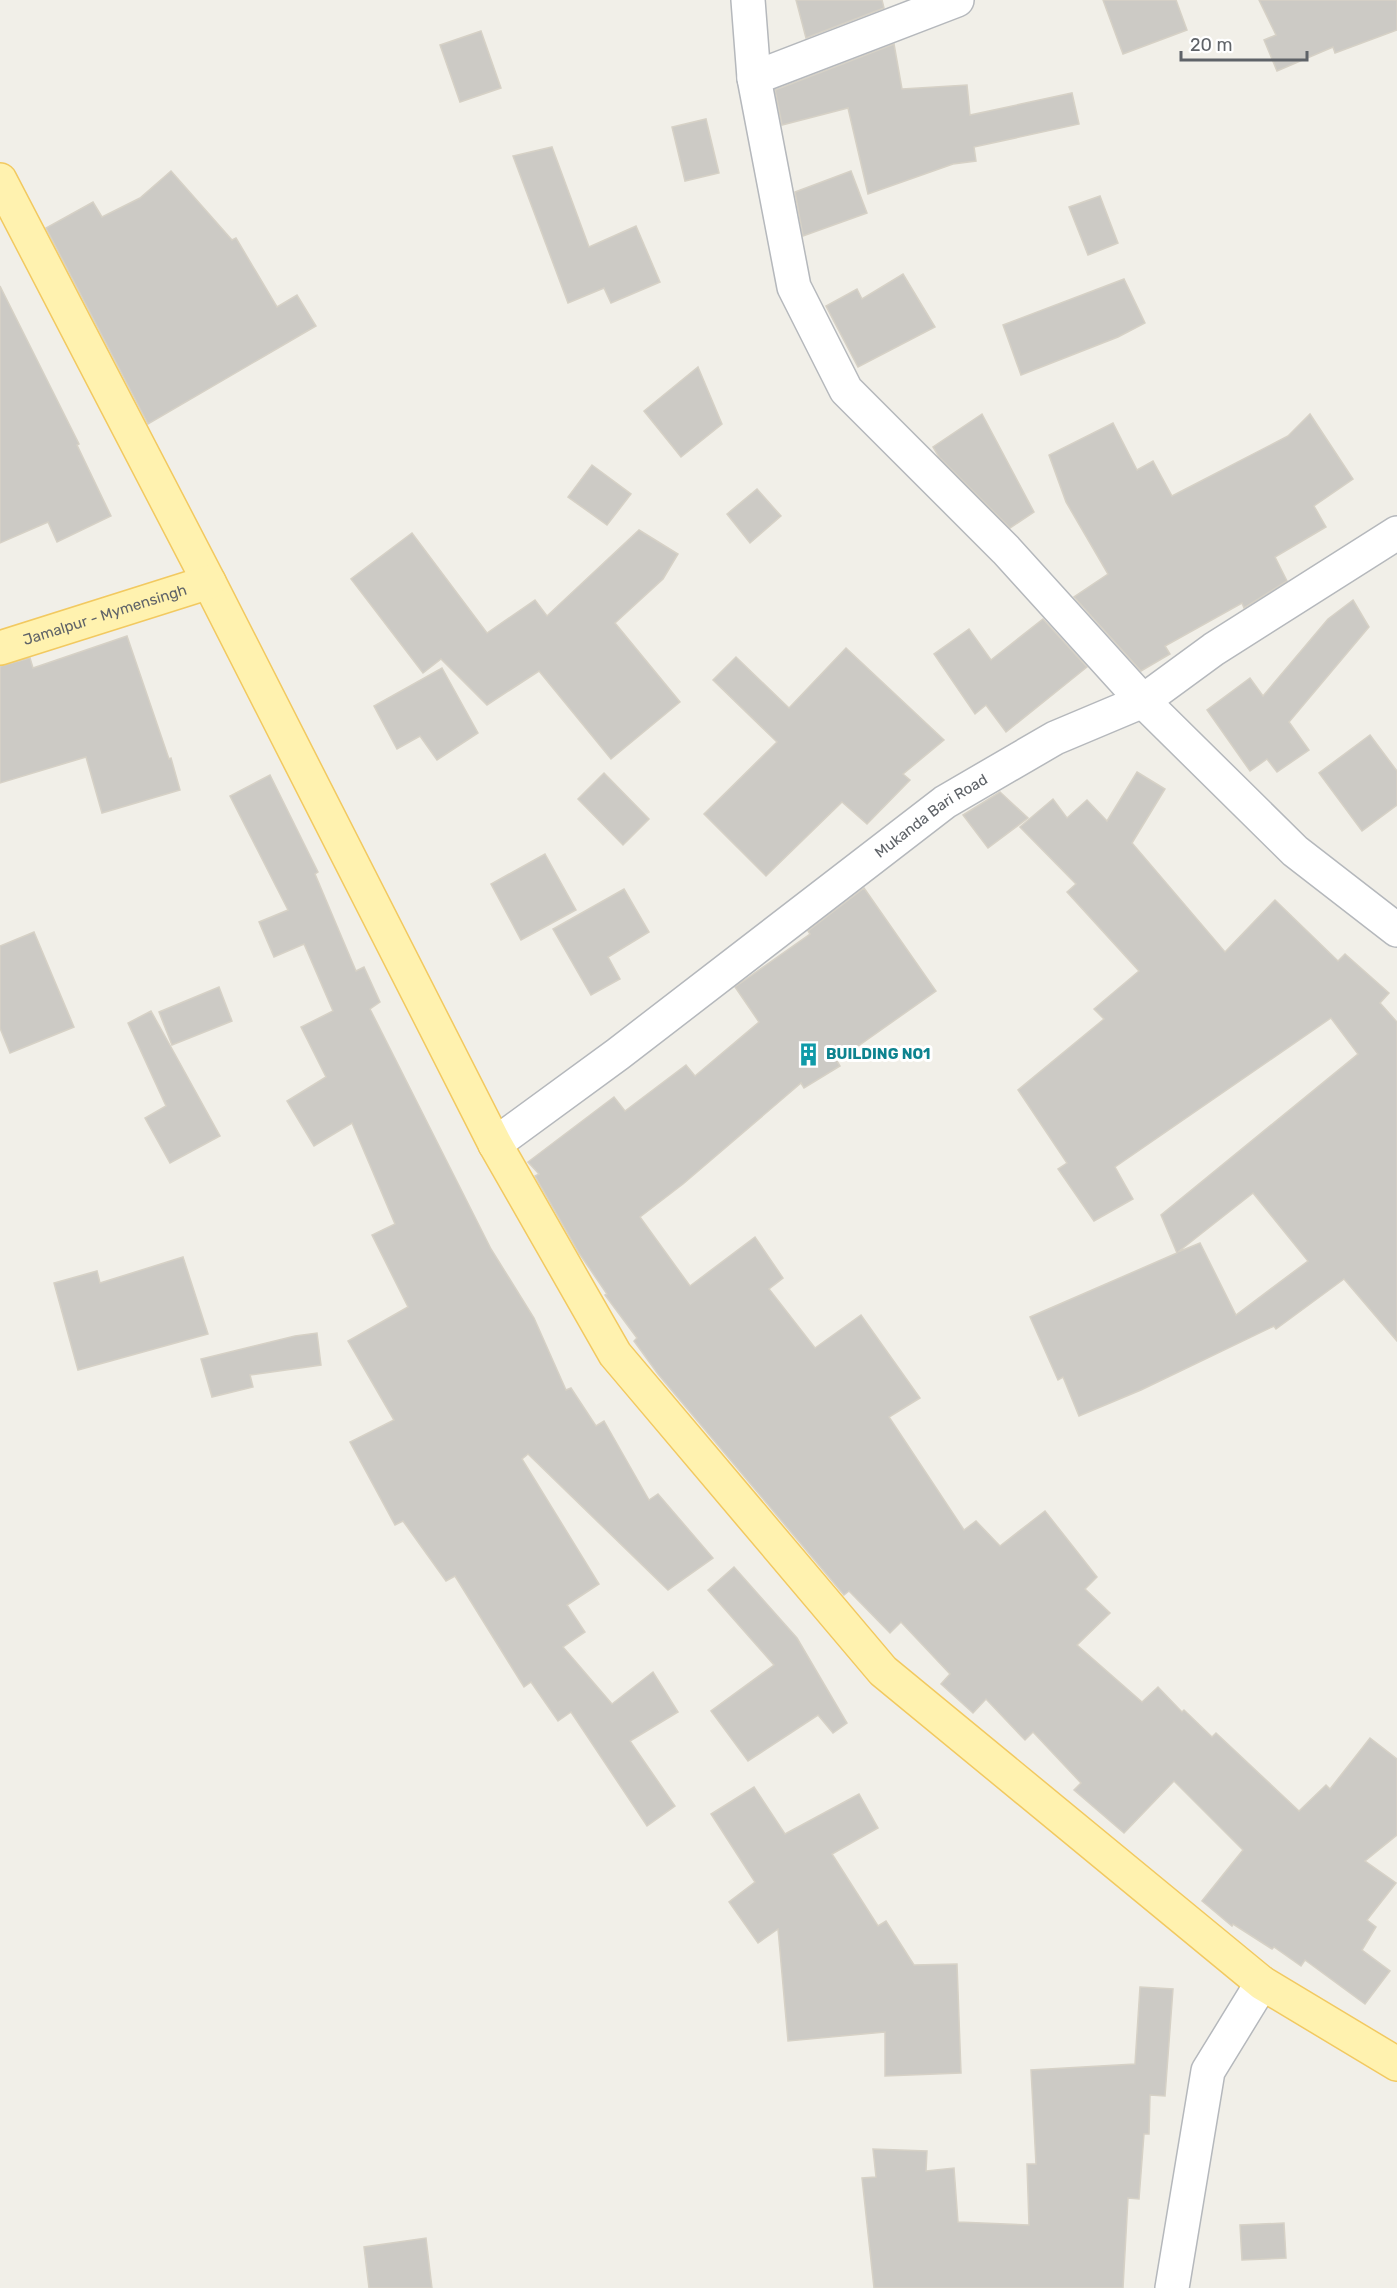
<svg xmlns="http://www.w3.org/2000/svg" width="1397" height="2288" font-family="Rubik,sans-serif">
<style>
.building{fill:#cccac5;stroke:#d6d1c6;stroke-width:1.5;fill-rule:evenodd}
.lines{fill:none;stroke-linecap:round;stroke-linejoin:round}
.minor-casing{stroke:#b5b8bc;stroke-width:36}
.major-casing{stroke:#f2c960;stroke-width:36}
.minor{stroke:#fff;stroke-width:33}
.major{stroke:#fff2af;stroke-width:33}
.labels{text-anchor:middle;stroke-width:6;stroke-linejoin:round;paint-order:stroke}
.street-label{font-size:15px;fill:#5f6368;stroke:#fff}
.culture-label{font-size:15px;font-weight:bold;fill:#0d838f;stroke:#fff;text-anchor:start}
</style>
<rect width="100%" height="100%" fill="#f1efe8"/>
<g class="building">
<path d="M796,0H882L884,8L806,38Z"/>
<path d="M1103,0H1176L1187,30L1123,54Z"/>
<path d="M1259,0H1397V30L1335,53L1333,47L1277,71L1264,40L1276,35Z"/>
<path d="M481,31L501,88L460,102L440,45Z"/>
<path d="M894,44L902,89L967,85L970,115L1072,93L1079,124L974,147L976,161L953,164L868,194L848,108L782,125L775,90Z"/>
<path d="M706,119L719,173L685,181L672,127Z"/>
<path d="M552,147L589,247L636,226L660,282L611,303L604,288L568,303L513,156Z"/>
<path d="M171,171L232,240L236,238L277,307L297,295L316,326L148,424L46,228L93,202L102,217L140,198Z"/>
<path d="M851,171L867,213L803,236L795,192Z"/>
<path d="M1100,196L1118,243L1088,255L1069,207Z"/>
<path d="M903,274L935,327L858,367L826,306L857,289L862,299Z"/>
<path d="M1124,279L1145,323L1118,337L1021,375L1003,325Z"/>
<path d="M0,286L79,444L77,445L111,516L57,542L48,522L0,543Z"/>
<path d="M698,367L722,424L681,457L644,411Z"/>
<path d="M982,414L1034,512L1010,528L939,457L933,447Z"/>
<path d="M1310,414L1353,479L1314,506L1326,527L1275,557L1287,581L1244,608L1242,603L1165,646L1170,654L1141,671L1074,597L1108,574L1066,502L1049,455L1113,423L1137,470L1153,461L1172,496L1288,436Z"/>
<path d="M592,465L631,494L607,525L568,497Z"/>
<path d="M757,489L781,516L750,543L727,514Z"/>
<path d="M639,530L678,554L663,579L615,623L680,702L611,759L539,671L487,705L441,659L423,673L351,579L412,533L487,633L535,600L547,616Z"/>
<path d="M1353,600L1369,627L1289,722L1309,750L1277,772L1267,759L1250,771L1207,710L1250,678L1263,696L1328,619Z"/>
<path d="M1043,619L1087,667L1006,732L986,705L975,714L934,654L969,629L991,660Z"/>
<path d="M127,636L169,759L171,758L180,790L102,813L86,757L0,783V666L30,658L33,668Z"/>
<path d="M846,648L944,740L903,774L910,780L867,824L842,802L766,876L704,814L777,742L713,680L736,657L789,708Z"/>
<path d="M442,668L478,733L437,760L420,736L397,749L374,706Z"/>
<path d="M1370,735L1397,771V805L1362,831L1319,773Z"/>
<path d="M1137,772L1165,789L1132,843L1225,952L1275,900L1338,961L1345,954L1389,993L1380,1003L1397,1022V1341L1344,1279L1276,1329L1274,1326L1141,1390L1079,1416L1063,1377L1058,1380L1030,1317L1177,1253L1161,1215L1358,1054L1331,1018L1115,1167L1133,1199L1094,1221L1058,1169L1067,1163L1018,1090L1104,1019L1094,1009L1139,971L1067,892L1076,884L1020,827L1053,799L1067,818L1087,800L1107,821ZM1253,1193L1308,1261L1236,1315L1200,1243L1178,1252Z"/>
<path d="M604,773L649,819L623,845L578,799Z"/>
<path d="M270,775L318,872L315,874L356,971L364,967L380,1002L370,1009L491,1249L534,1318L566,1390L571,1388L596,1426L604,1421L649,1500L658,1494L713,1558L668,1590L528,1454L522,1459L599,1584L567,1605L585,1632L563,1647L612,1704L653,1672L678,1712L630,1741L675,1806L647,1826L571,1712L558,1721L531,1682L524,1687L455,1576L446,1581L403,1521L395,1525L350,1442L394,1420L348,1341L408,1307L372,1235L395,1224L352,1123L314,1146L287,1101L326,1077L301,1027L333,1011L304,944L274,957L259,922L288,910L230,796Z"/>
<path d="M1000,792L1028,818L988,848L963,815Z"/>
<path d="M545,854L576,910L521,940L491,884Z"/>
<path d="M864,888L936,991L837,1061L840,1066L804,1088L801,1083L683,1184L640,1217L690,1286L755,1237L783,1278L769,1289L815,1348L861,1315L920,1398L889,1417L964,1530L976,1521L1000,1546L1045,1511L1097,1577L1085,1589L1110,1613L1077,1645L1142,1702L1158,1687L1182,1712L1184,1710L1212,1737L1216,1733L1299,1811L1326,1785L1330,1789L1370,1738L1397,1759V1835L1365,1861L1396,1883L1367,1920L1376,1927L1362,1950L1390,1971L1365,2004L1305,1960L1301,1966L1274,1947L1272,1949L1233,1924L1232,1926L1202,1901L1243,1850L1174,1781L1124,1833L1074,1790L1081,1783L1033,1732L1025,1740L986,1699L973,1713L941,1684L950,1674L901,1622L890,1633L849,1591L844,1595L658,1374L634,1341L637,1338L605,1295L607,1294L579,1253L535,1176L539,1174L528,1162L614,1097L625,1111L686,1065L695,1076L759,1022L735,987L810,934L808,931Z"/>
<path d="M624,889L649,932L608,957L620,979L591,995L553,929Z"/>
<path d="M34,932L74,1027L10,1053L0,1028V946Z"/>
<path d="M219,987L232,1021L172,1045L159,1012Z"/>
<path d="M151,1011L220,1136L170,1163L145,1118L166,1106L128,1023Z"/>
<path d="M183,1257L208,1334L78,1370L54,1283L97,1271L100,1283Z"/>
<path d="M317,1333L321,1365L250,1375L253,1387L212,1397L201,1359L295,1336Z"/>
<path d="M734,1567L797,1638L847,1723L833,1733L818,1715L748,1761L711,1711L774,1665L708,1590Z"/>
<path d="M754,1787L785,1834L859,1794L878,1828L832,1854L878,1926L886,1921L914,1965L957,1964L961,2073L885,2076V2032L788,2041L778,1929L758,1943L729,1902L755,1882L711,1814Z"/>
<path d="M1140,1987L1173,1989L1165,2096L1150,2095L1149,2134H1144L1139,2199L1128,2198L1123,2288H874L862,2178L876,2177L873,2149L927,2151L926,2171L954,2168L958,2222L1029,2225L1027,2164H1036L1031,2070L1135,2064Z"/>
<path d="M1284,2223L1286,2258L1242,2260L1240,2225Z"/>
<path d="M426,2238L432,2288H369L364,2247Z"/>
</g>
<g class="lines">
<defs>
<g id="minor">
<path d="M748,0L754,78L794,287L846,390L1006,550L1143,701L1295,851L1397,930"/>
<path d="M754,78L957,0"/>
<path id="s1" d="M495,1144L618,1054L945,802L1055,738L1143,701L1214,649L1397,533"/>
<path d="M1172,2288L1208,2071L1262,1983"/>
</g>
<g id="major">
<path d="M0,180L209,582L495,1144L615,1354L883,1671L1262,1983L1397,2064"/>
<path id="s2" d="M0,648L209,582"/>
</g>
</defs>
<use href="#minor" class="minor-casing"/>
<use href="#major" class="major-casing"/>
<use href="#minor" class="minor"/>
<use href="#major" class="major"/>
</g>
<defs>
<symbol id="building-bare" viewBox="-9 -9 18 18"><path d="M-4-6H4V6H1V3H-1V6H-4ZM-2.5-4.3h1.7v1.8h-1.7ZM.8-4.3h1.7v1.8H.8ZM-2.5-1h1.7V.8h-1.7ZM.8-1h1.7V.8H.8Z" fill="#0f9aa8" stroke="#fff" stroke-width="2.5" paint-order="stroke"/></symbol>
</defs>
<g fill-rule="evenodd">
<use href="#building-bare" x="792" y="1038" width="33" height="33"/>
</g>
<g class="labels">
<g class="street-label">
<text dy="5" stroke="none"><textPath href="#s2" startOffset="110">Jamalpur - Mymensingh</textPath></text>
<text dy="5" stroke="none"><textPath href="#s1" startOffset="546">Mukanda Bari Road</textPath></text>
</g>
<g class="culture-label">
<text x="826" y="1059">BUILDING NO1</text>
</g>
</g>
<path d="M1181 51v9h126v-9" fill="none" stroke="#5f6368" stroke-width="3"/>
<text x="1190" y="51" font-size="18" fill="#5f6368" stroke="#ffffff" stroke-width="4.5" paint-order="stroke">20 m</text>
</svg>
